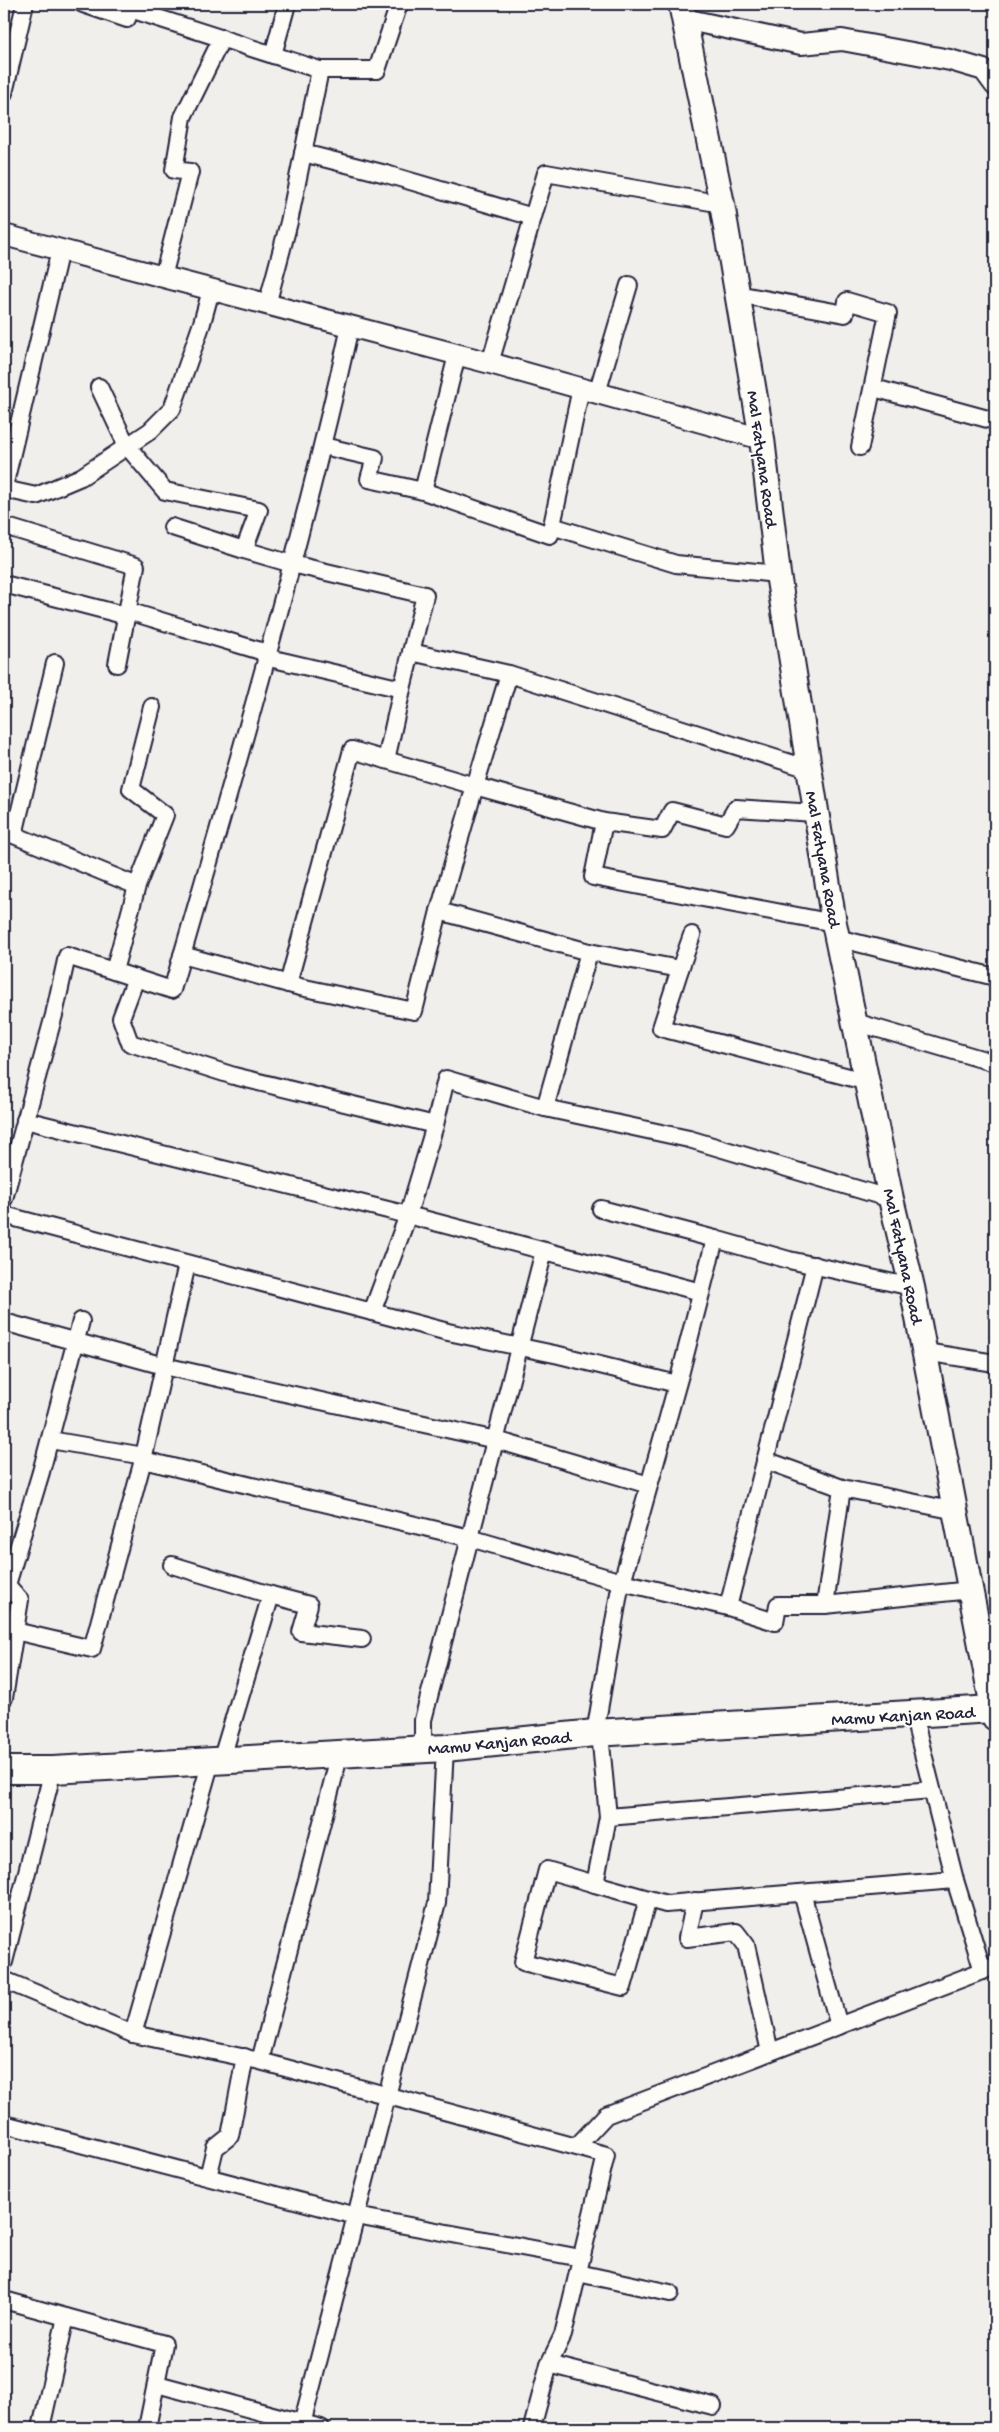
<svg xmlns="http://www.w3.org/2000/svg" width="999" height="2432" font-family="'Gochi Hand',sans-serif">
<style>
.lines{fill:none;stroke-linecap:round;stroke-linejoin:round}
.minor-casing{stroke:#22223b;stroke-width:20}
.tertiary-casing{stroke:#22223b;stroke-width:24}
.secondary-casing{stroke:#22223b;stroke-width:28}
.primary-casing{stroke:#22223b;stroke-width:30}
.minor{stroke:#fdfcf7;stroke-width:16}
.tertiary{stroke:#fdfcf7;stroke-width:20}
.secondary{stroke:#fdfcf7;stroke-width:24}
.primary{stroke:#fdfcf7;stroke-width:26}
.labels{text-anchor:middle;stroke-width:4.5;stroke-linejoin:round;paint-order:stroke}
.street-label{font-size:18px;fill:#22223b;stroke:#fdfcf7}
</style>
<rect width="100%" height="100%" fill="#f0efec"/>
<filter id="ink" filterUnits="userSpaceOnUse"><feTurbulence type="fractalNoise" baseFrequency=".02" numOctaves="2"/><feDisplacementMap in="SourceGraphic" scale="10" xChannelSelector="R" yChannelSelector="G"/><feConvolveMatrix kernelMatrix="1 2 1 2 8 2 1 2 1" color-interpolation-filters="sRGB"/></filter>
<g filter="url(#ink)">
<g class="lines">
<defs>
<g id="minor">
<path d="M83,4L127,19L132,4"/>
<path d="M130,9L320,70"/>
<path d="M273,55L287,4"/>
<path d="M4,93L25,4"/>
<path d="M303,153L386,174L533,217"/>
<path d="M163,277L190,172L174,170L183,117L222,38"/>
<path d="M737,294L845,314L847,301L888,313L860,447"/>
<path d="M267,305L289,222L320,70H377L399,4"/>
<path d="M457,355L423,491L550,535L581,388"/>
<path d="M490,363L546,173L722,204"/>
<path d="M99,387L127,446L165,491L259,510L244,550L292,564L425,595L402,689L265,657"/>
<path d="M874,388L995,421"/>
<path d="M597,393L629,285"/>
<path d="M323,446L375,458L369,479L423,491"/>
<path d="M4,487L60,250"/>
<path d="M4,489L36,496L81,477L150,431L172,409L202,323L211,290"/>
<path d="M4,526L136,566L117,664"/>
<path d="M552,526L676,564L778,574"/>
<path d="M172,527L244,550"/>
<path d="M4,584L127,616"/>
<path d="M128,611L267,653"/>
<path d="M411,652L509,674"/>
<path d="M55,663L14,835L137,886L165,815L131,789L152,707"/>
<path d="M386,760L402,689"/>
<path d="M815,813L736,808L726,825L672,811L662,830L604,822L593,877L834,923"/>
<path d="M439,911L475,786L604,822"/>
<path d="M837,938L995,977"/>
<path d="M589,952L680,969L661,1028L868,1082"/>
<path d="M182,955L300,987L414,1011L439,911L589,952L545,1108"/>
<path d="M680,969L692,935"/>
<path d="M114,971L137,886"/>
<path d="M136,978L121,1018L130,1043L234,1076L435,1125"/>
<path d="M288,984L352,750L475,786L509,674L809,769"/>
<path d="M855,1022L995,1063"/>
<path d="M25,1120L408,1215L372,1312"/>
<path d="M4,1199L54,1015L67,956L172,990C236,770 300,550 350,327"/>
<path d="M4,1215L448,1332L559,1355L677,1384"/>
<path d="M715,1239L789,1260L912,1287"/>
<path d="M701,1292L408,1215L435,1125L446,1079L545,1108L689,1139L891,1199"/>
<path d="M4,1322L164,1366L496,1440L649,1485"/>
<path d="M925,1352L995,1363"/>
<path d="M50,1440L144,1456"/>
<path d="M143,1460L470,1538L622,1582L728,1607L775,1622L778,1605H825"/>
<path d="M765,1460L842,1488L956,1511"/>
<path d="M842,1488L825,1605L971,1590"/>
<path d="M172,1565L271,1595L221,1761"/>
<path d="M271,1595L309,1605L301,1632L362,1639"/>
<path d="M728,1607L815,1265"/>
<path d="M15,1631L92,1649L143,1460L187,1264"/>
<path d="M4,1698L20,1600L7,1585L41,1472L81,1321"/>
<path d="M913,1714L955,1880L983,1971"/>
<path d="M595,1733L619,1593L681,1371L715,1239L601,1209"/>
<path d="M600,1733L608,1817L595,1884L666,1904L955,1880"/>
<path d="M423,1748V1720L544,1251"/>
<path d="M608,1817L932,1790"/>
<path d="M595,1884L547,1870L523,1962L623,1987L648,1899"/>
<path d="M802,1893L839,2026"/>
<path d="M695,1901L687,1938L736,1932L746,1945L770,2052"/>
<path d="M4,1962L53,1770"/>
<path d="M4,1980L133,2034L260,2061L606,2155L563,2335L549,2364L532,2428"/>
<path d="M133,2034L211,1761"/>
<path d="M260,2061L340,1753"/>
<path d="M4,2124L356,2216L581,2258"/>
<path d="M577,2146L606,2115L995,1966"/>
<path d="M208,2177L215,2148L230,2136L245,2057"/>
<path d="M578,2273L670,2293"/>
<path d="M4,2300L164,2344L147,2428"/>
<path d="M549,2364L713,2406"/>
<path d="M157,2384L321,2428"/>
<path d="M41,2428L66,2317"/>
<path d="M301,2428L437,1903L445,1748"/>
</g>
<g id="tertiary">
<path d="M684,19L801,44L842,40L950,60L984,70L995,85"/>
<path d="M4,235L490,363L762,439"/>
</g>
<path id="secondary" d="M681,4L722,204L762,439L778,574L834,923L891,1199L912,1287L995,1718"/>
<path id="primary" d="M4,1770H53L445,1748L595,1733L993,1709"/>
</defs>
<use href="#minor" class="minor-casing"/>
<use href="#tertiary" class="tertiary-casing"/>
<use href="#secondary" class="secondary-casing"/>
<use href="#primary" class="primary-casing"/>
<use href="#minor" class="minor"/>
<use href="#tertiary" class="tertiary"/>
<use href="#secondary" class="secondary"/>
<use href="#primary" class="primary"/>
</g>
</g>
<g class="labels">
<g class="street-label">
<text transform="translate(763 459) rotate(82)" y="6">Mal Fatyana Road</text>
<text transform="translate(824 859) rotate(80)" y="6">Mal Fatyana Road</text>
<text transform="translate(904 1256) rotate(78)" y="6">Mal Fatyana Road</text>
<text transform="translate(903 1715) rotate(-3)" y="6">Mamu Kanjan Road</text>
<text transform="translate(499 1742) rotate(-5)" y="6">Mamu Kanjan Road</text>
</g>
</g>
<rect width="999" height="2432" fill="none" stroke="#fdfcf7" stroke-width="20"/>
<rect x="10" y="10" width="979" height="2412" fill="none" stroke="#22223b" stroke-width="2" filter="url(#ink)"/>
</svg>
